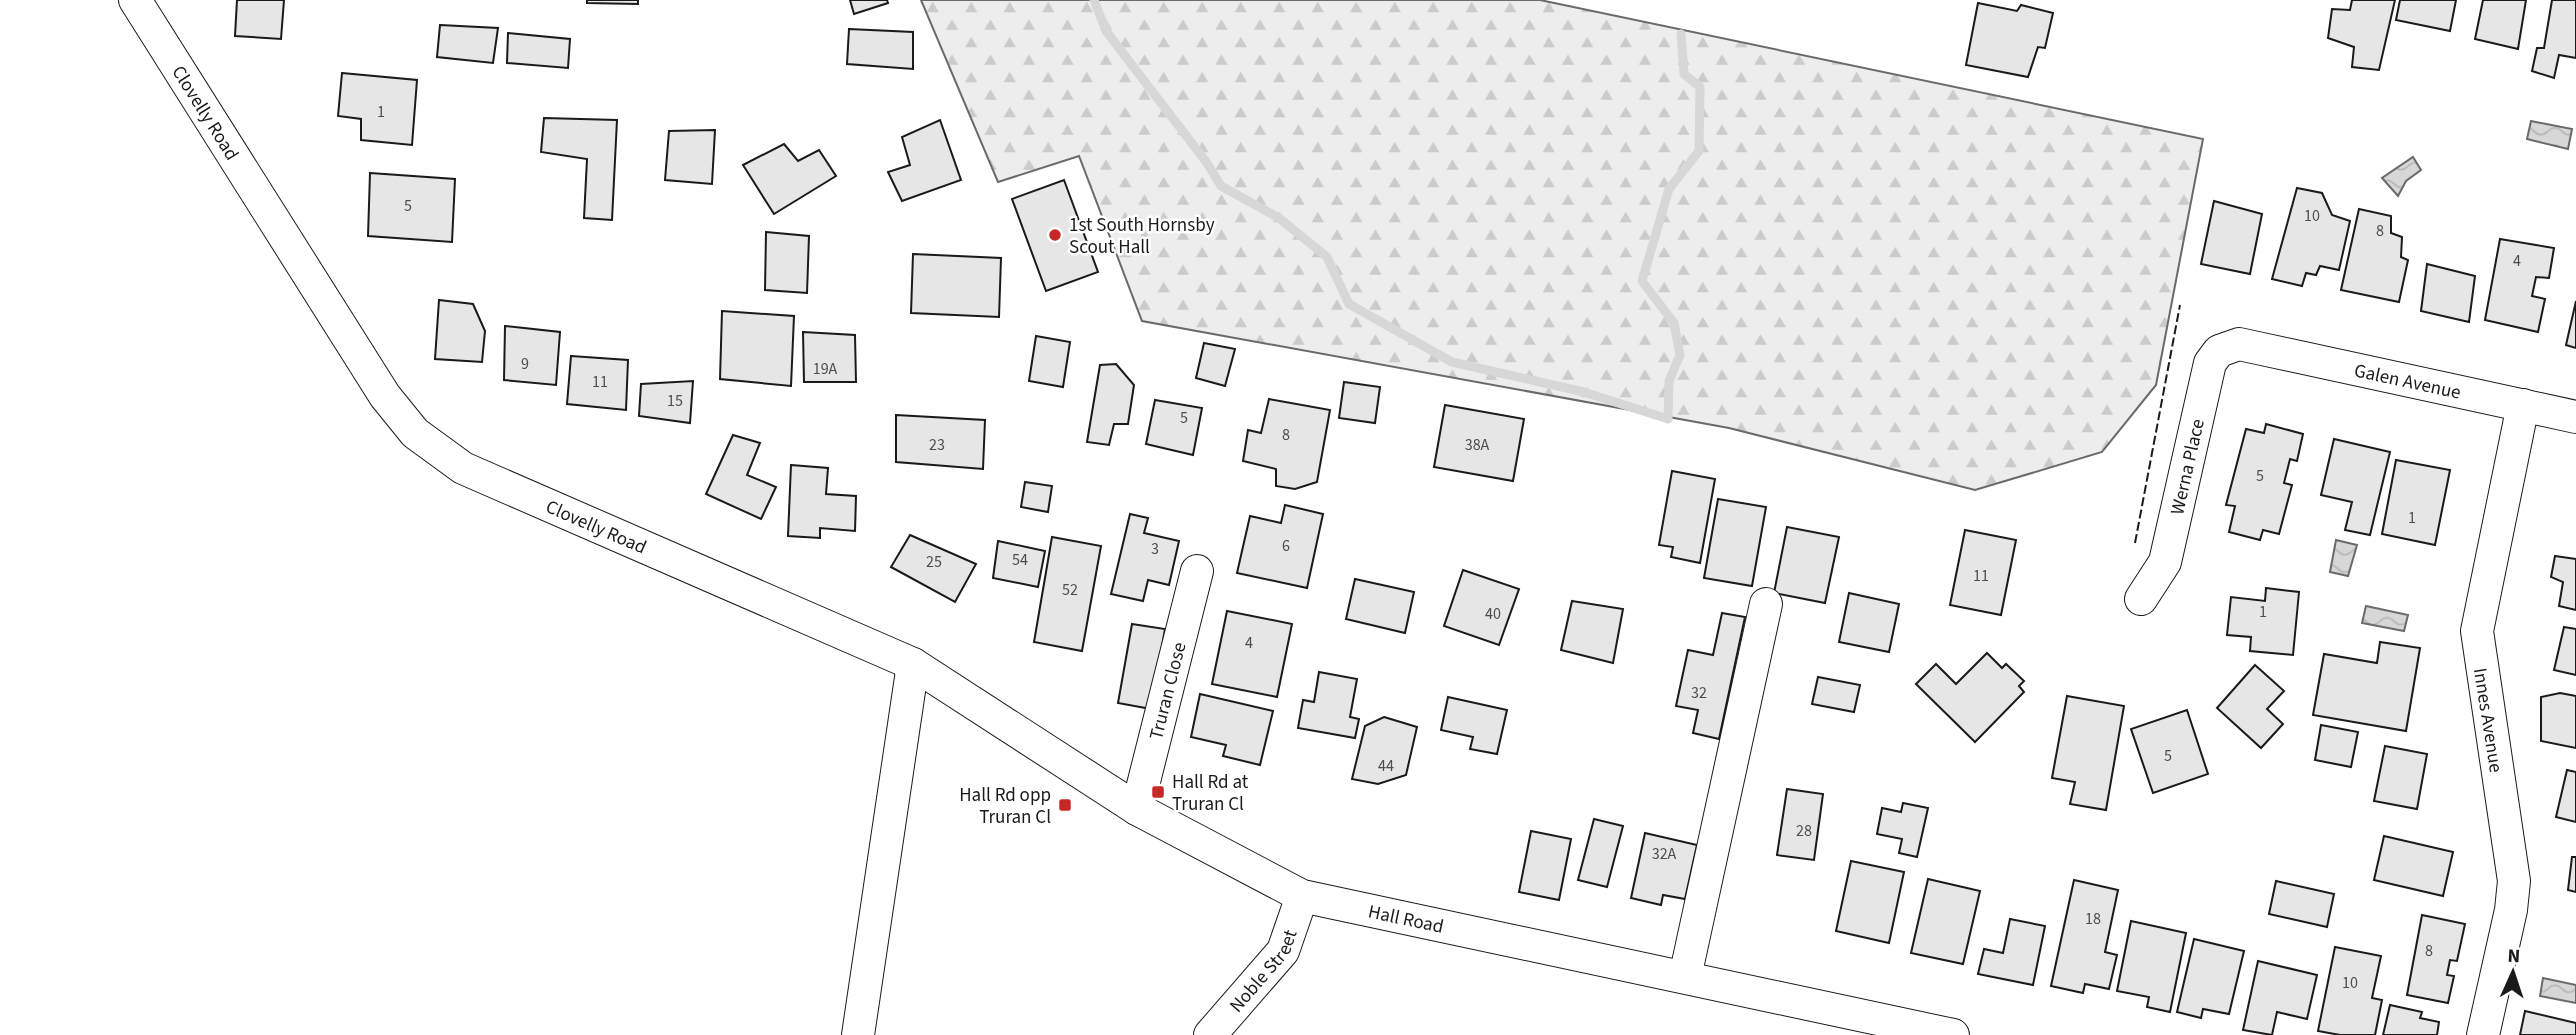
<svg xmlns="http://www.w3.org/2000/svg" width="2576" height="1035" font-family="'Source Sans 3',sans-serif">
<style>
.forest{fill:url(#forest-firs);stroke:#6a6a6a;stroke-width:2}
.water{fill:url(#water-waves);stroke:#6a6a6a;stroke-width:2}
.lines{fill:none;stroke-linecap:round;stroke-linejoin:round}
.stream{stroke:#d7d7d7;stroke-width:9}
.building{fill:#e6e6e6;stroke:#1a1a1a;stroke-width:2}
.minor-casing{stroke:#1a1a1a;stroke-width:34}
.minor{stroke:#fff;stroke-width:32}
.fence{stroke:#1a1a1a;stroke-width:2;stroke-dasharray:9 3.5;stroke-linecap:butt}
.poi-dot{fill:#c62828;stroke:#fff;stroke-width:2.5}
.labels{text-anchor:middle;stroke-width:5;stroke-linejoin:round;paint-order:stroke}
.number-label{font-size:16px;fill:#4d4d4d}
.street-label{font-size:19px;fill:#1a1a1a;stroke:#fff}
.poi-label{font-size:19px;fill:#1a1a1a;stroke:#fff;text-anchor:start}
</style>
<defs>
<pattern id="forest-firs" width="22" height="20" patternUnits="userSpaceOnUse" patternTransform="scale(1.75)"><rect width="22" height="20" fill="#ededed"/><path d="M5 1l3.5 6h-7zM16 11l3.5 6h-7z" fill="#cbcbcb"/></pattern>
<pattern id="water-waves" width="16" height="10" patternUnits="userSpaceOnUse" patternTransform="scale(1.75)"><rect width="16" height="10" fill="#d7d7d7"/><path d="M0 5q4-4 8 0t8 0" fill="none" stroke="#b8b8b8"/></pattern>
</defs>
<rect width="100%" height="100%" fill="#fff"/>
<path class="forest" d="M921,0H1540L2203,139L2156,385L2102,452L1975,490L1729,428L1142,321L1079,156L998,182Z"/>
<g class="water">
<path d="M2531,121L2572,129L2568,149L2527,139Z"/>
<path d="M2413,157L2421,170L2406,181L2398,196L2382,178Z"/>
<path d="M2336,540L2357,545L2348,576L2330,572Z"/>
<path d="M2366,606L2408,615L2404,631L2362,623Z"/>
<path d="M2543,978L2576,985V1003L2540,996Z"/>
</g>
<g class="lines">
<path class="stream" d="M1094,0L1106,31L1207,163L1221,186L1279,218L1327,257L1349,304L1452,362L1584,392L1668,419L1669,381L1680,355L1674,323L1642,281L1669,189L1699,151L1700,87L1684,74L1681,34"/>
</g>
<g class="building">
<path d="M237,0H284L281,39L235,36Z"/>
<path d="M587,0H638V4L587,3Z"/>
<path d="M850,0H887L888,3L854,14Z"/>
<path d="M2352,0H2395L2379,70L2352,67L2354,47L2328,38L2332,9L2350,10Z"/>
<path d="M2400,0H2456L2450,31L2396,20Z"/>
<path d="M2483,0H2526L2518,49L2475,39Z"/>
<path d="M2552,0H2576V58L2559,55L2554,78L2532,71L2537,48H2544Z"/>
<path d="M1978,3L2017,11L2021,5L2053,13L2045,48L2038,47L2028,77L1966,65Z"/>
<path d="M440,25L498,28L493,63L437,57Z"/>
<path d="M849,29L913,32V69L847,64Z"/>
<path d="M508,33L570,39L568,68L507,63Z"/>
<path d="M342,73L417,80L412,145L361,140V119L338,116Z"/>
<path d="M544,118L617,120L612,220L584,218L587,159L541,152Z"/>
<path d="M940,120L961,180L902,201L888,172L910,165L902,137Z"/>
<path d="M715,130L712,184L665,180L669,131Z"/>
<path d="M784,144L798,161L819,150L836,176L774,214L743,165Z"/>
<path d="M370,173L455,179L452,242L368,236Z"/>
<path d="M1064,180L1098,272L1046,291L1012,199Z"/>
<path d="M2297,188L2322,193L2332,215L2350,221L2339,270L2320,266L2316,275L2306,273L2302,286L2272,279Z"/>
<path d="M2214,201L2262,214L2250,274L2201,264Z"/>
<path d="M2359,209L2391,216V233L2402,237L2401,257L2408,260L2399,302L2341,290Z"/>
<path d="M766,232L809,236L807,293L765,290Z"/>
<path d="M2500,239L2554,248L2549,278L2536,277L2532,296L2545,299L2538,332L2485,320Z"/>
<path d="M913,254L1001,258L999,317L911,313Z"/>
<path d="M2427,264L2475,276L2469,322L2421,311Z"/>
<path d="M439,300L473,304L485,331L482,362L435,359Z"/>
<path d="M2576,301V348L2566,345Z"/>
<path d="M722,311L794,316L791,386L720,379Z"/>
<path d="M505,326L560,332L556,385L504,380Z"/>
<path d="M803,332L855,335L856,382H804Z"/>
<path d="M1036,336L1070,342L1063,387L1029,381Z"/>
<path d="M1204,343L1235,349L1225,386L1196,378Z"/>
<path d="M571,356L628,360L626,410L567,404Z"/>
<path d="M1116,364L1134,385L1128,424H1114L1109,445L1087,442L1100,365Z"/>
<path d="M693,381L690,423L639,416L641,384Z"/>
<path d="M1344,382L1380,387L1375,423L1339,418Z"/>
<path d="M1269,399L1330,410L1317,482L1295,489L1276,486V469L1243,461L1248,430L1261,433Z"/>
<path d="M1155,400L1202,408L1193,455L1146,444Z"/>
<path d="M1445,405L1524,419L1513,481L1434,467Z"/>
<path d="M896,415L985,420L983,469L896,462Z"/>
<path d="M2266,424L2303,434L2297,461L2290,459L2284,483L2292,485L2279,534L2263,530L2260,540L2229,532L2235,506L2226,505L2246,429L2264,433Z"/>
<path d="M733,435L760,443L747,475L776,487L761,519L706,494Z"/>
<path d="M2334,439L2390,452L2370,535L2345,530L2352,502L2321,495Z"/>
<path d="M2396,460L2450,470L2435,545L2382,534Z"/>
<path d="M791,465L828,468L826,494L856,496L855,531L820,528V538L788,536Z"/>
<path d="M1672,471L1715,479L1700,563L1671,557L1673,547L1659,545Z"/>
<path d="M1025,482L1052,486L1048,512L1021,507Z"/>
<path d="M1718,499L1766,507L1752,586L1704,578Z"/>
<path d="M1285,505L1323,514L1307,588L1237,573L1250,516L1281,523Z"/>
<path d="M1130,514L1148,518L1144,533L1179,541L1169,585L1148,580L1143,601L1111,594Z"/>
<path d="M1787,527L1839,537L1825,603L1774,593Z"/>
<path d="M1965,530L2016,540L2001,615L1950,605Z"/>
<path d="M910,535L976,564L955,602L891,567Z"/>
<path d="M1052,537L1101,546L1082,651L1034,642Z"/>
<path d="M998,541L1045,551L1038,587L993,578Z"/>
<path d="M2555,556L2576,559V610L2559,606L2563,582L2551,577Z"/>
<path d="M1463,570L1519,589L1499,645L1444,626Z"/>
<path d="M1355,579L1414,592L1405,633L1346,619Z"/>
<path d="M2266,588L2299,592L2293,655L2250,651L2251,637L2227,635L2231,597L2265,601Z"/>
<path d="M1849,593L1899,604L1889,652L1839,642Z"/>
<path d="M1572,601L1623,609L1613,663L1561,650Z"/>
<path d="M1227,611L1292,624L1277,697L1212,684Z"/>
<path d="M1722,613L1745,617L1719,739L1693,733L1698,710L1676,706L1688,650L1713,655Z"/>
<path d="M1132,624L1165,629L1151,709L1118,703Z"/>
<path d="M2564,627L2576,629V675L2554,670Z"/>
<path d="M2380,642L2420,648L2406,731L2313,715L2324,654L2377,663Z"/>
<path d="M1987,653L2002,668L2006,664L2024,681L2019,686L2024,692L1975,742L1916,684L1936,664L1956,684Z"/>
<path d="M2255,665L2284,691L2267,709L2283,724L2261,748L2217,708Z"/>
<path d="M1319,672L1357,679L1350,717L1359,719L1355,738L1298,728L1303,700L1314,702Z"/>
<path d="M1818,677L1860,685L1854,712L1812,704Z"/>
<path d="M2560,693L2576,696V748L2541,741V697Z"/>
<path d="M1200,694L1273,711L1260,765L1223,756L1226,745L1191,737Z"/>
<path d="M2067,696L2124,706L2106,810L2070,804L2075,782L2052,778Z"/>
<path d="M1448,697L1507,710L1497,754L1470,749L1473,737L1441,730Z"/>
<path d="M2187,710L2208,774L2153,793L2131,729Z"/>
<path d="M1384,717L1417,727L1406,775L1378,784L1352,779L1365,726Z"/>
<path d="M2321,725L2358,732L2351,767L2315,760Z"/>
<path d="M2385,746L2427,754L2417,809L2374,801Z"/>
<path d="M2567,770L2576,772V822L2556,817Z"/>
<path d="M1787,789L1823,794L1814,860L1777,855Z"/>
<path d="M1903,803L1928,808L1917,857L1899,853L1902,839L1877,834L1882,808L1901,812Z"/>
<path d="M1594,819L1623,826L1607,887L1578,880Z"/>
<path d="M1531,831L1571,839L1559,900L1519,892Z"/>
<path d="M1645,833L1697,845L1685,899L1663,895L1661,905L1631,898Z"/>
<path d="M2384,836L2453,852L2443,896L2374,880Z"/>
<path d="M2572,857H2576V892L2568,890Z"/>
<path d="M1851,861L1904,872L1889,943L1836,931Z"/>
<path d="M1928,879L1980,891L1963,964L1911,953Z"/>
<path d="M2074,880L2118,890L2105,952L2117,955L2109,989L2085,984L2083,993L2051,986Z"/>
<path d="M2276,881L2334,894L2327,927L2269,914Z"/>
<path d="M2422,915L2465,924L2457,961L2450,960L2447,975L2454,976L2448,1003L2407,995Z"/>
<path d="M2010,919L2045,926L2033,985L1978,974L1984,949L2003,953Z"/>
<path d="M2131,921L2186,933L2170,1012L2147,1007L2149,997L2117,991Z"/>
<path d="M2194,939L2244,951L2229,1014L2203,1009L2201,1018L2177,1012Z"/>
<path d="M2335,947L2381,956L2372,998L2382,1000L2375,1035H2340L2318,1031Z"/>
<path d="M2258,961L2317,975L2307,1019L2277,1012L2272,1035L2243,1030Z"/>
<path d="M2390,1005L2422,1012L2420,1018L2439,1022L2437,1035H2383Z"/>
<path d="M2525,1011L2576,1023V1035H2520Z"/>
</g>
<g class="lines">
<defs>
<g id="minor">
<path id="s1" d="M135,0L385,396L415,433L463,468L913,664L1137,809L1302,896L1953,1035"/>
<path id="s2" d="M2141,599L2165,562L2210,363L2219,351L2239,344L2576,417"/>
<path id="s3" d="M1137,809L1197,571"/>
<path d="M1685,977L1766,604"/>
<path d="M858,1035L913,664"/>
<path id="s4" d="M1210,1035L1283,951L1302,896"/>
<path d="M2483,1035L2511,910L2514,881L2477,631L2523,405"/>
</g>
</defs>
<use href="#minor" class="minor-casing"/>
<use href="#minor" class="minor"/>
<path class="fence" d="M2135,543L2180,305"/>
</g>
<g class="poi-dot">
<circle cx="1055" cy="235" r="7"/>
<rect x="1151" y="785" width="14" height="14" rx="3.5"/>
<rect x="1058" y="798" width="14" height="14" rx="3.5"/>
</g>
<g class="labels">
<g class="number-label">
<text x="381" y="117">1</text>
<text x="408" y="211">5</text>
<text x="2312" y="221">10</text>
<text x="2380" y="236">8</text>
<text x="2517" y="266">4</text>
<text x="525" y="369">9</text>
<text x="825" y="374">19A</text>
<text x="600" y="387">11</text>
<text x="675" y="406">15</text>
<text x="1184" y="423">5</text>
<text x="1286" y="440">8</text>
<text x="937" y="450">23</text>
<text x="1477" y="450">38A</text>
<text x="2260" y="481">5</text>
<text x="2412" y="523">1</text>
<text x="1286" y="551">6</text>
<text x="1155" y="554">3</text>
<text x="1020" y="565">54</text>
<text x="934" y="567">25</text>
<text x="1981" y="581">11</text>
<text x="1070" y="595">52</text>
<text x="2263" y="617">1</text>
<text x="1493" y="619">40</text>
<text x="1249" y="648">4</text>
<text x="1699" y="698">32</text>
<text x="2168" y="761">5</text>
<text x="1386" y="771">44</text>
<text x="1804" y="836">28</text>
<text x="1664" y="859">32A</text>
<text x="2093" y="924">18</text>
<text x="2429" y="956">8</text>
<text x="2350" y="988">10</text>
</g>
<g class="street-label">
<text dy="7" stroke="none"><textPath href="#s1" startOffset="133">Clovelly Road</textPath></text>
<text dy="7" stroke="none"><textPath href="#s2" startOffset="457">Galen Avenue</textPath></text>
<text dy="7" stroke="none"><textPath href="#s2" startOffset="142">Werna Place</textPath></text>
<text dy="7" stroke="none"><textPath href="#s1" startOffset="721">Clovelly Road</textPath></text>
<text dy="7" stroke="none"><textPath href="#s3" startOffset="122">Truran Close</textPath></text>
<text transform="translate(2489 720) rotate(81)" y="7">Innes Avenue</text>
<text dy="7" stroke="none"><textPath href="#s1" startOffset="1626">Hall Road</textPath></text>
<text dy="7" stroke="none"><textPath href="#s4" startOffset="84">Noble Street</textPath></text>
</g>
<g class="poi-label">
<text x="1069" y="231">1st South Hornsby<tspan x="1069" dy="22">Scout Hall</tspan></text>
<text x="1172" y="788">Hall Rd at<tspan x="1172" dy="22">Truran Cl</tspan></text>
<text x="1051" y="801" text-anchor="end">Hall Rd opp<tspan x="1051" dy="22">Truran Cl</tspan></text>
</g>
</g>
<g transform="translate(2513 972) rotate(3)" stroke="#ffffff" stroke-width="5" paint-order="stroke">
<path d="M0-5L12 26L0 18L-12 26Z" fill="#1a1a1a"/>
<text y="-10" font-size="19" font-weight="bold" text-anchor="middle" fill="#1a1a1a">N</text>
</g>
</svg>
